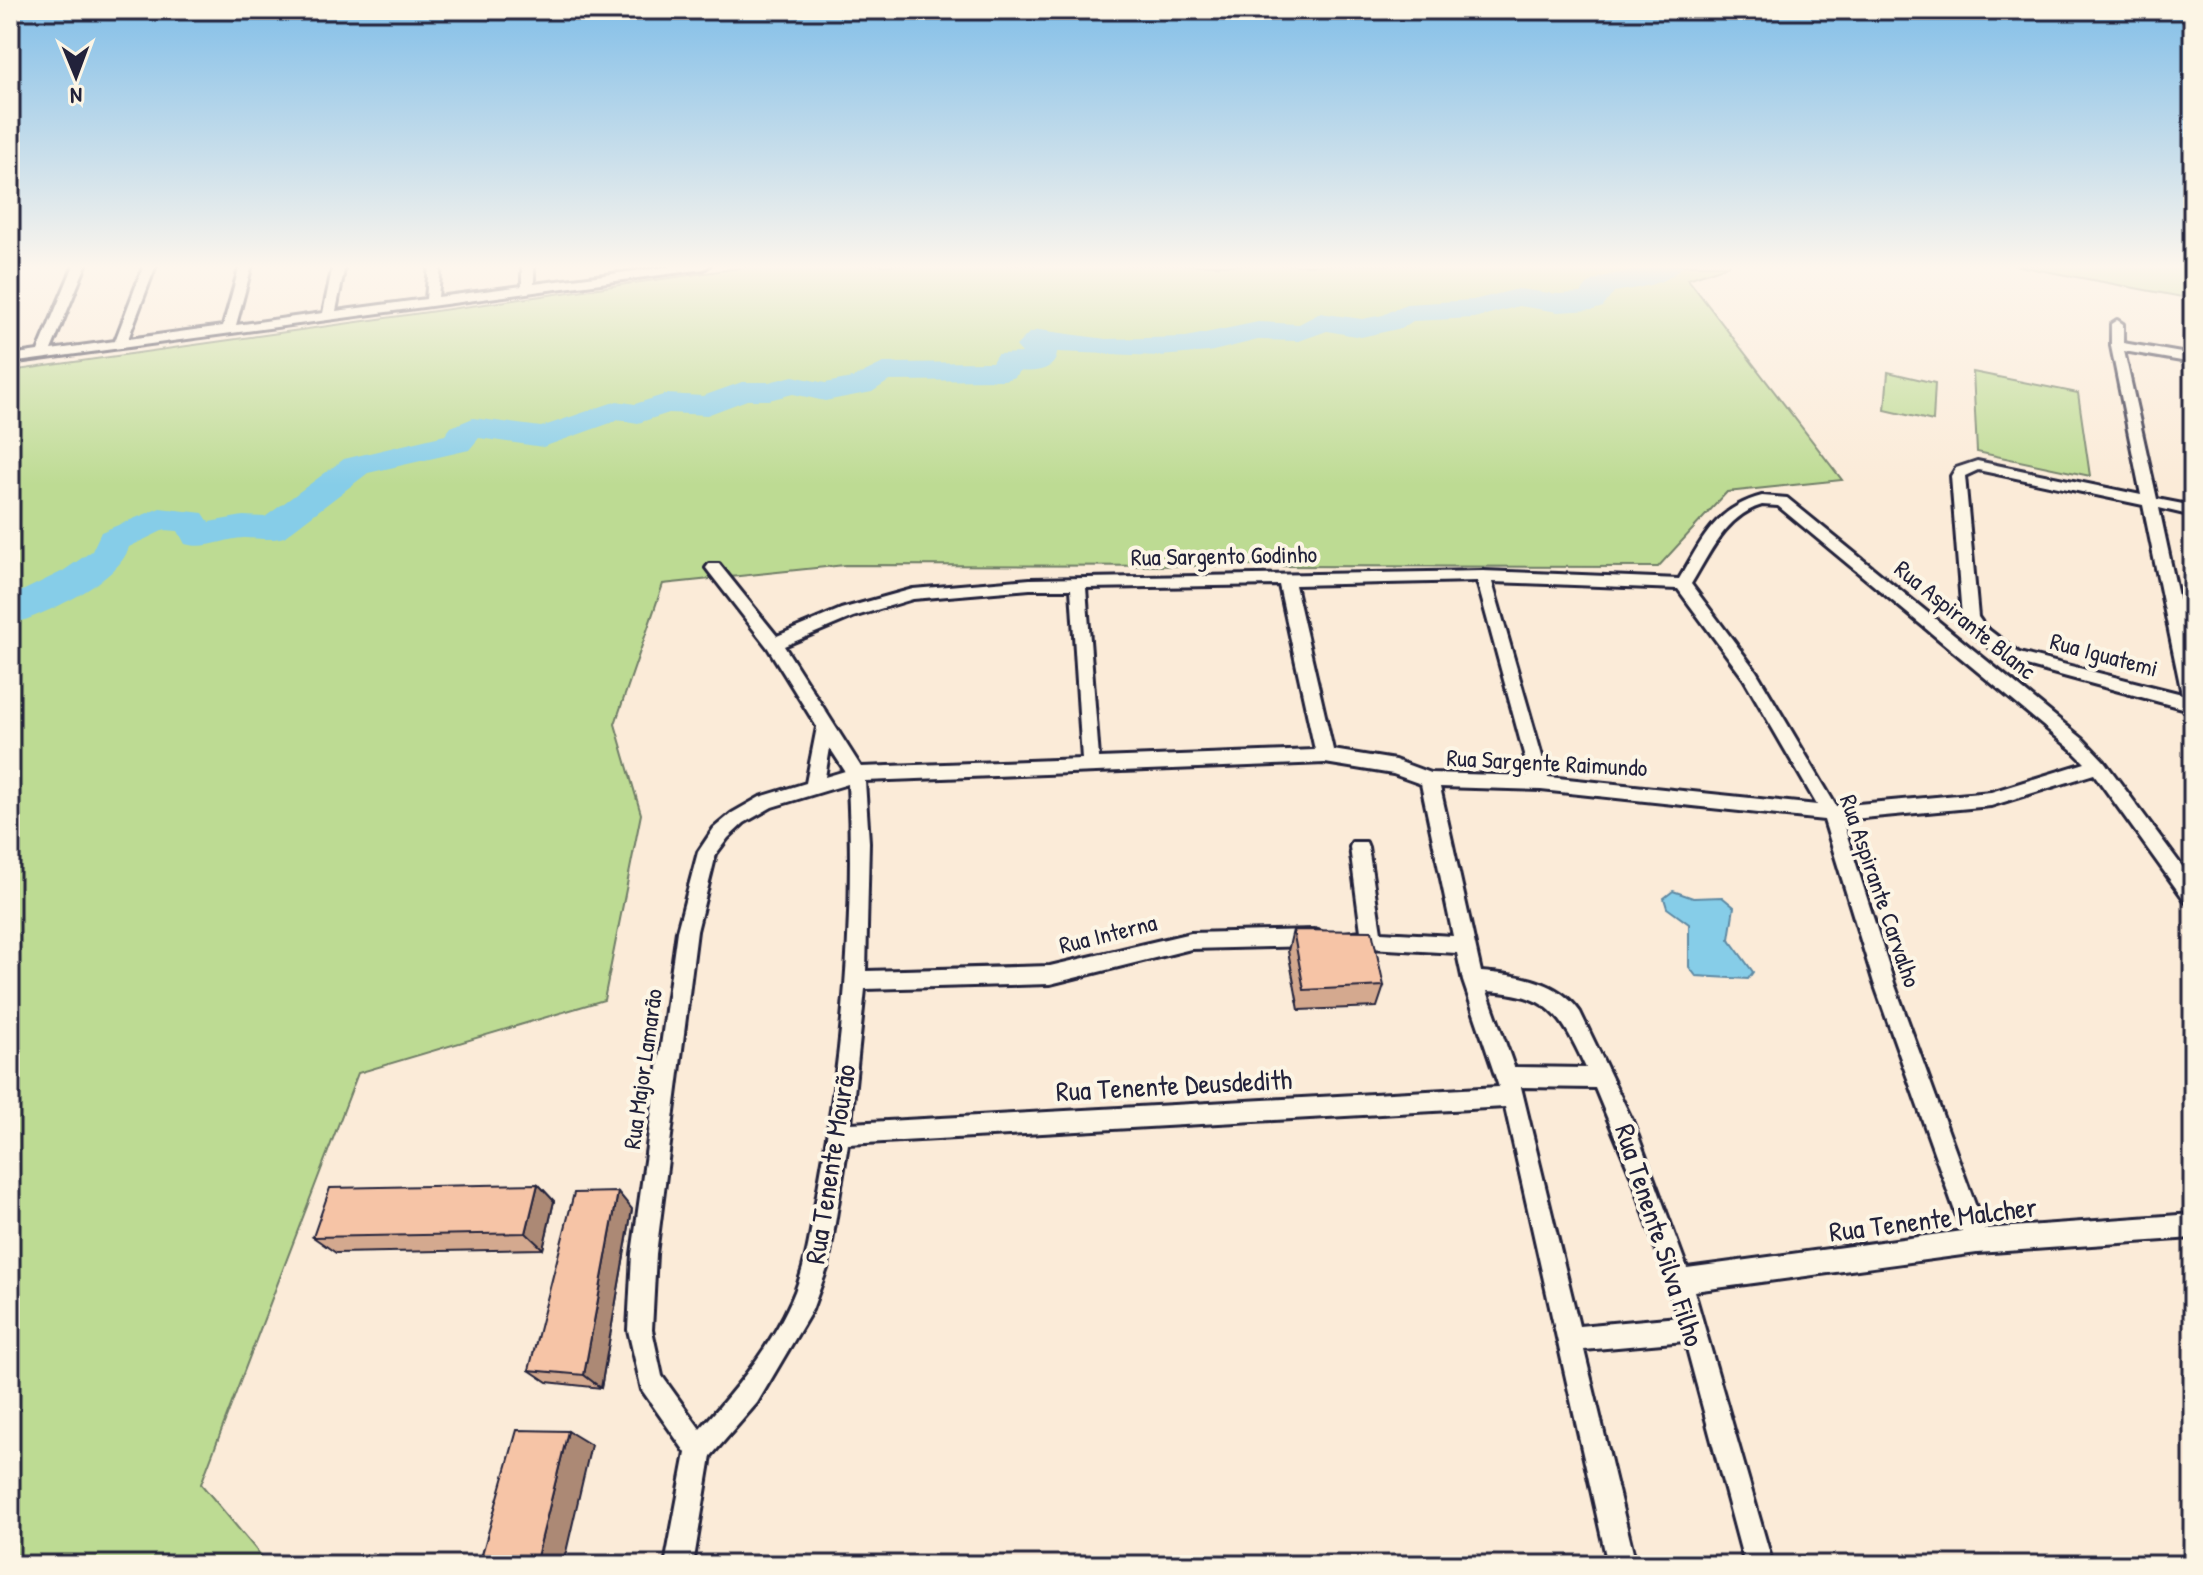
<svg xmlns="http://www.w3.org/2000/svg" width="2203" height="1575" font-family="'Patrick Hand',sans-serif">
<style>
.green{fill:#bddb93;stroke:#707e67;stroke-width:2}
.water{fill:#86cde8;stroke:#5e89a3;stroke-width:2}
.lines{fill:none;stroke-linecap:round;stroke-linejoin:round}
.river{fill:#86cde8;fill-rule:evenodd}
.street-casing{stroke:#22223b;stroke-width:6}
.street{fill:#fcf5e5;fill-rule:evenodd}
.wall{fill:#d4a98f;stroke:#22223b;stroke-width:2}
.shaded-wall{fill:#ac8974;stroke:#22223b;stroke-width:2}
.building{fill:#f6c4a6;stroke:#22223b;stroke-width:2}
.labels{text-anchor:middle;stroke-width:8;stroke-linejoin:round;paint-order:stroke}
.street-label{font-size:24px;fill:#22223b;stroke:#fcf5e5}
.near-street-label{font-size:28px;fill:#22223b;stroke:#fcf5e5}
</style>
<rect width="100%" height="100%" fill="#fbebd8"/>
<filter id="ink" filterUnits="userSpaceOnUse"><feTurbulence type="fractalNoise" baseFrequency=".0125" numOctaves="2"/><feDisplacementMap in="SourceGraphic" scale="16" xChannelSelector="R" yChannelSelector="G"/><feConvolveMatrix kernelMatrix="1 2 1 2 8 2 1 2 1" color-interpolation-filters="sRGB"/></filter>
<g filter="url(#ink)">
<g class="green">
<path d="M761,265H1729L1688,279L1842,480L1727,492L1658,567L845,565L663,584L615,724L641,814L604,1000L358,1073L201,1484L269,1565H10V371Z"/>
<path d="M2013,265H2193V299Z"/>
<path d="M1888,372L1935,383L1933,421L1885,410Z"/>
<path d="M1973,372L2078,393L2090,476L1977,452Z"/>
</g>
<path class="water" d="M1673,891L1693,898L1722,897L1734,907L1729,939L1753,972L1748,979L1696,976L1689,967V924L1667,908L1664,898Z"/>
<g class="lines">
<path class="river" d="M1648,265H1683C1669,285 1636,288 1614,292L1603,307L1593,310L1558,312L1519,306L1474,318L1413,321L1402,328L1361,337L1327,331L1299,341L1258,340L1209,352L1160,356L1057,352C1057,370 1035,373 1019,371L1015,377L1004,380L889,381L872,392L825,401L793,394L769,400H747L707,415L669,413L638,423L619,420L543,447L479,438L469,450L368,473L284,537C270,541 259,538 244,538C223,539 206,550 185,544L178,531L164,530L129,547C119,582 44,615 10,625V597L63,571L92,551L101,532L160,508L203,513L209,522L243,516L265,517L344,459L445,435L451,427L473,418L541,427L617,401L635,404L666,394L703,396L742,382H769L793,376L825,383L852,378L883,363L992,362L997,354L1022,353L1016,346L1029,333L1039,330L1106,339L1186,337L1258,322L1299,324L1320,313L1362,319L1383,315L1406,304L1473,300L1518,289L1558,294L1581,293C1593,271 1628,275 1648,265Z"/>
<defs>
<g id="street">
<path d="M10,265H20L14,275L10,276Z"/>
<path d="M74,265H86L51,350L115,341L144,265H156L128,339L223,326L240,265H252L236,325L323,313L333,265H345L336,311L426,299L429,265H441L438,297L522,286V265H534V284L681,265H710L704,269L10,363V355L38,351Z"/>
<path d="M2117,320L2123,324V343L2193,355V363L2124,351L2157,499L2193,506V516L2159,508L2193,666V711L2008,661L1973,635L1962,617L1951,476L1956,468L1977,461L2141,495L2111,346V324ZM1978,470L2143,505L2182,694L2019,653L1985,627L1978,617L1965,476Z"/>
<path d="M1762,496L1787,498L2083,739L2104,761L2193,881V904L2186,902L2094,774L1991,806L1842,820L1894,983L1984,1229L2193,1214V1238L1977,1253L1694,1291L1773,1565H1745L1685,1341L1584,1350L1636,1565H1608L1505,1107L848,1144L828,1266L812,1310L757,1403L711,1456L693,1565H665L686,1453L642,1390L628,1330L632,1254L677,931L698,852L714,828L732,813L760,797L806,783L817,727L768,648L709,572L706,568L709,564H719L777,636L841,609L913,589L1030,579L1483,571L1679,579C1703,539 1714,509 1762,496ZM1762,505L1778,506L2071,749L2085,763L1991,792L1836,806L1756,671L1691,584C1710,553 1725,516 1762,505ZM1477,581L1530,776L1430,773L1395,760L1333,750L1295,585ZM1492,582L1678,589L1744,679L1817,805L1548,777ZM1279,585L1315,750L1099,758L1086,588ZM1030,589H1071L1082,759L861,767L784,646L853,617L913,599ZM830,748L845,771L825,777ZM1325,763L1393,774L1421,784L1453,936L1381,932L1368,847L1366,842H1352L1350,847L1361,931L1345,933L1342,939L1345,945L1352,947L1457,953L1463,981L1499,1087L851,1123L865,989L1050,984L1191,949L1314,946L1321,944L1324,938L1321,932L1314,930L1191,933L1050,966L866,971L869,842L865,781ZM848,784C855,917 843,1052 819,1183C812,1223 808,1264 791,1301C770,1348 734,1391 700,1429L662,1376L652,1330L656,1254L697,931L716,854L728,838L744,823L772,807ZM1440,787L1541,790L1824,820L1874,983L1962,1231L1687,1268L1632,1120L1580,1012C1558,980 1518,975 1481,972ZM1487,991C1550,995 1561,1014 1586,1068L1514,1067ZM1521,1087L1595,1088L1634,1182L1678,1317L1579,1326Z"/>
</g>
</defs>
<use href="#street" class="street-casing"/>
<use href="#street" class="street"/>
</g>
<g class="wall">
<path d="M1293,930L1384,986L1377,1007L1299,1010L1288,951Z"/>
<path d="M538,1184L554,1201L543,1249L336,1253L313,1237Z"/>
<path d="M632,1209L601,1388L547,1382L529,1370Z"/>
</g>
<g class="shaded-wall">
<path d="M538,1184L554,1201L543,1249L526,1233Z"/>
<path d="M618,1192L632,1209L601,1388L584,1375Z"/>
<path d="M568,1431L591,1445L563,1565H535Z"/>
</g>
<g class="building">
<path d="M1293,930L1372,931L1384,986L1304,990Z"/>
<path d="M538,1184L526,1233L313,1237L330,1188Z"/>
<path d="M618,1192L584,1375L529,1370L574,1193Z"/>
<path d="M517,1430L568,1431L535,1565H479Z"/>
</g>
</g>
<linearGradient id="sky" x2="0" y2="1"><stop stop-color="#81bee8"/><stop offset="0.55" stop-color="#fdf6ed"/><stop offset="1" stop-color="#fdf6ed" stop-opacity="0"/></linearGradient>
<rect width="2203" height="485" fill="url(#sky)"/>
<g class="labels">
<g class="street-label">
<text transform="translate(1224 556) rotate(-1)" y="8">Rua Sargento Godinho</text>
<text transform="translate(1965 620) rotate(39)" y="8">Rua Aspirante Blanc</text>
<text transform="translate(2104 655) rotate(15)" y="8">Rua Iguatemi</text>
<text transform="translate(1547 763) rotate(3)" y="8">Rua Sargente Raimundo</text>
<text transform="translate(1880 891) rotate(71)" y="8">Rua Aspirante Carvalho</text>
<text transform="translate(1108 934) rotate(-14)" y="8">Rua Interna</text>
<text transform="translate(643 1069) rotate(-82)" y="8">Rua Major Lamarão</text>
</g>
<g class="near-street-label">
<text transform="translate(1174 1085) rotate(-3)" y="10">Rua Tenente Deusdedith</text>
<text transform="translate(830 1164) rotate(-81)" y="10">Rua Tenente Mourão</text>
<text transform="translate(1933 1219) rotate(-7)" y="10">Rua Tenente Malcher</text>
<text transform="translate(1660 1235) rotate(72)" y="10">Rua Tenente Silva Filho</text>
</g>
</g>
<rect width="2203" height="1575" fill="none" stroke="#fcf5e5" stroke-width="40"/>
<rect x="20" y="20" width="2163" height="1535" fill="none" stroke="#22223b" stroke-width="3" filter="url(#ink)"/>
<g transform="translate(76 76) rotate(179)" stroke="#fcf5e5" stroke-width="6" paint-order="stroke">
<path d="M0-6L14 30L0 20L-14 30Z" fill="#22223b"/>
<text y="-12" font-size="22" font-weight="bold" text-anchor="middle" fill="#22223b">N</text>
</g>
</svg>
